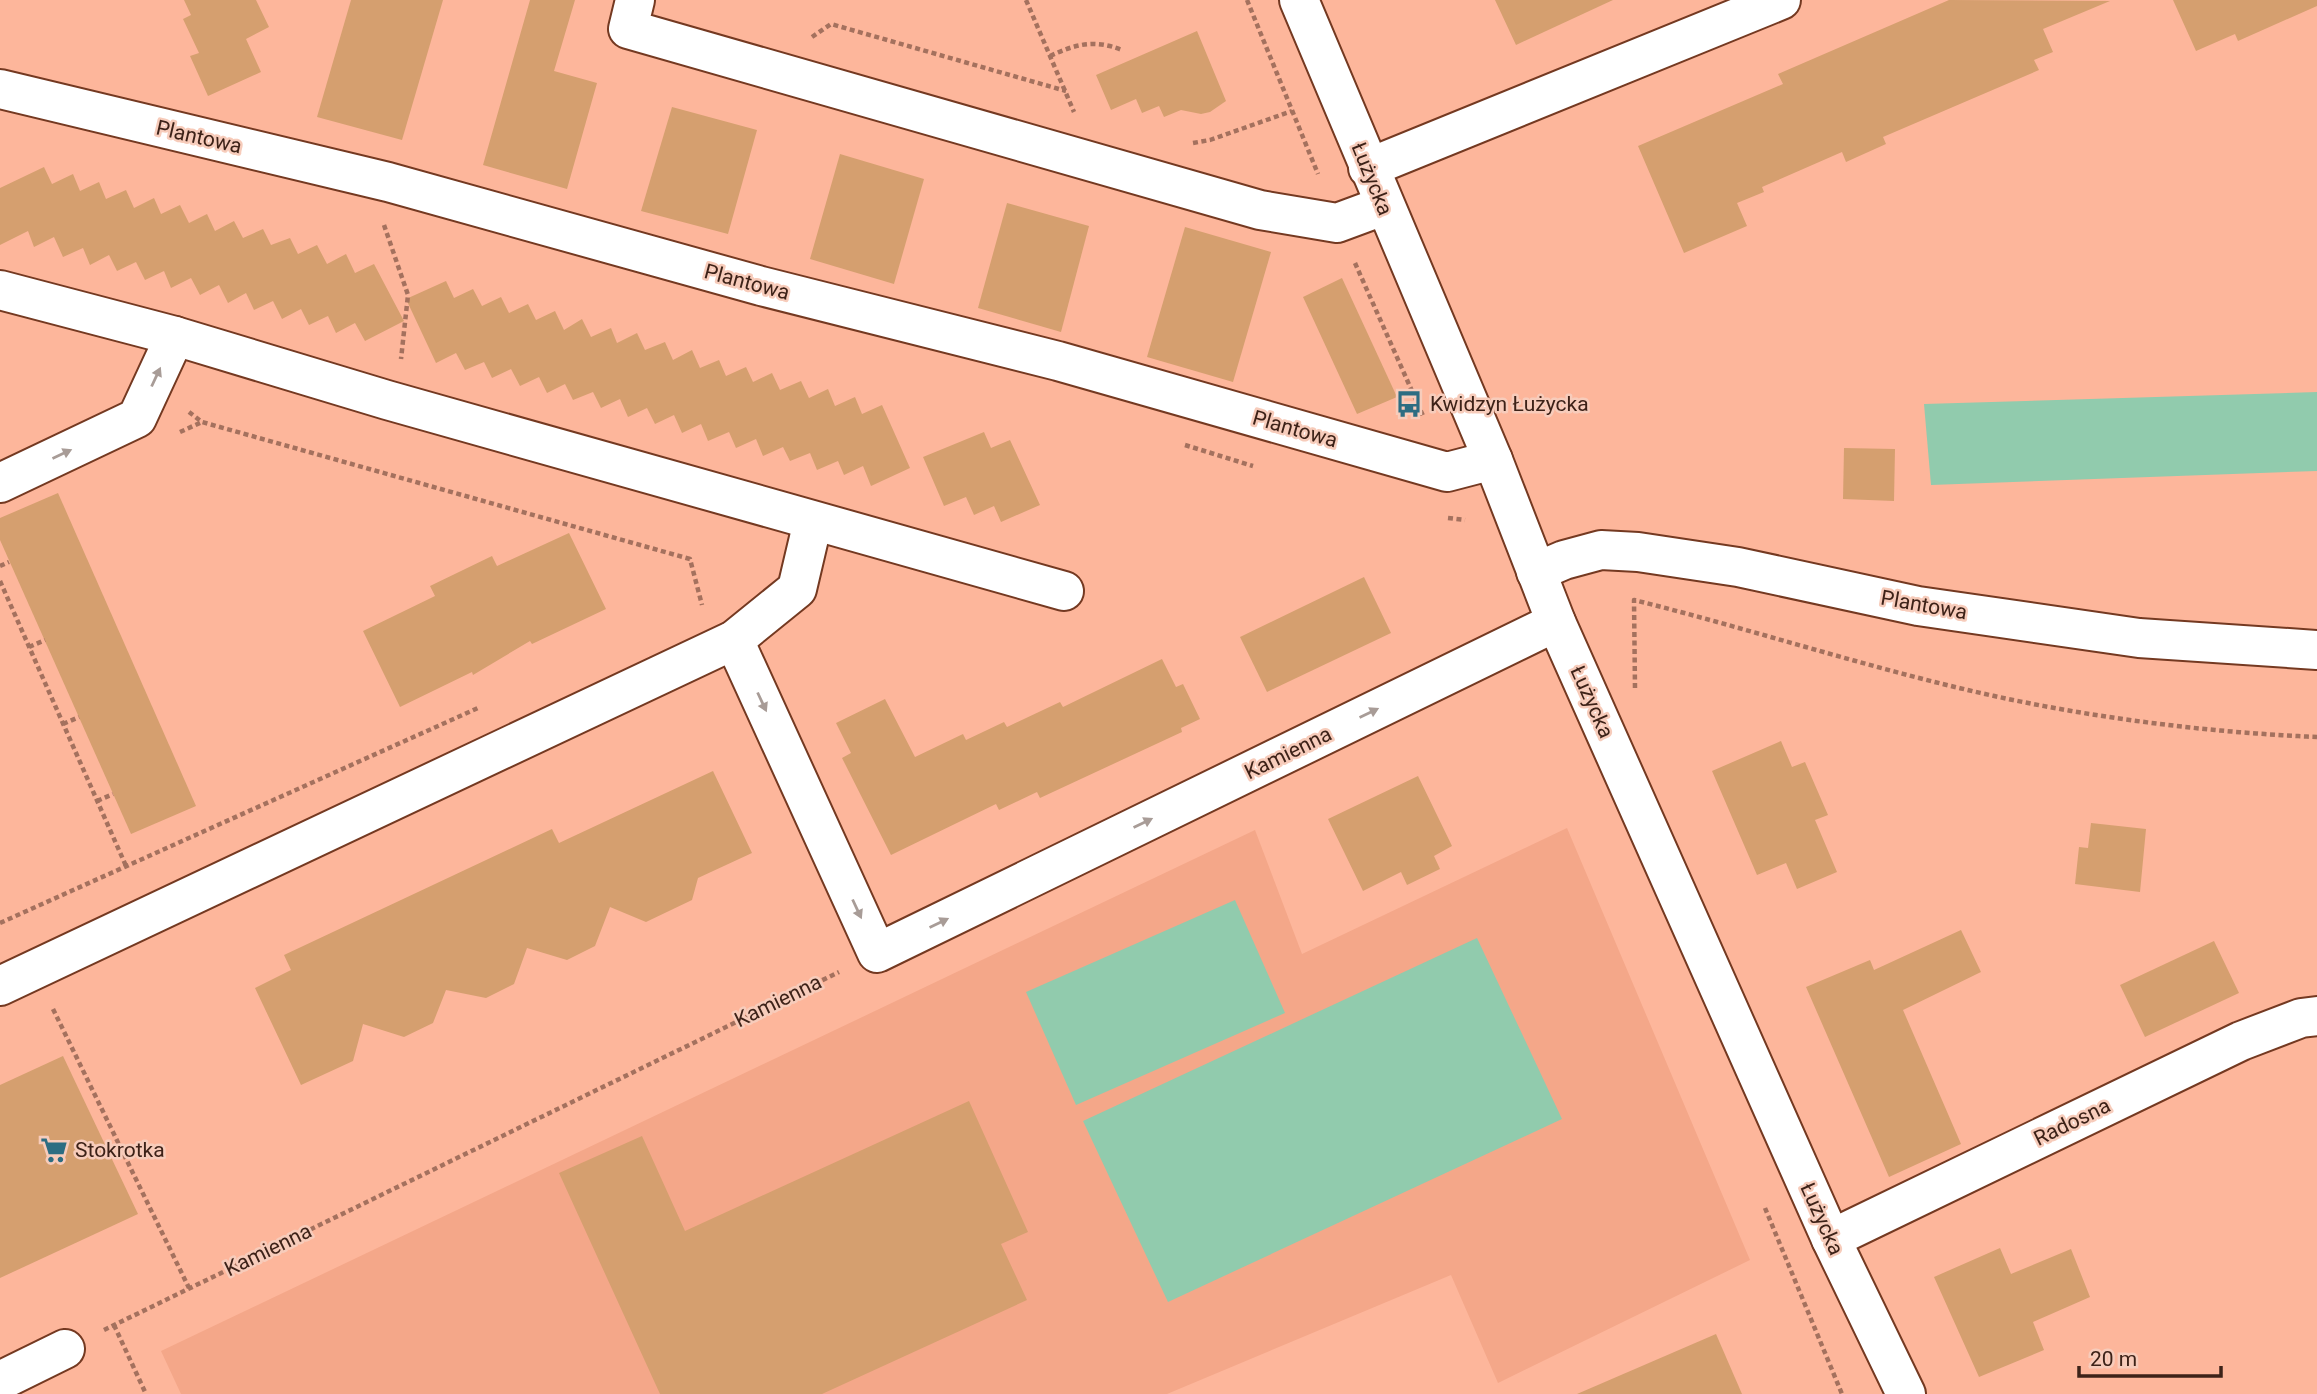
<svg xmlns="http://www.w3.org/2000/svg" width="2317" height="1394" font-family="Roboto,sans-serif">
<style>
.built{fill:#f4a789}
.green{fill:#91cbad}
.building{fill:#d59f6f}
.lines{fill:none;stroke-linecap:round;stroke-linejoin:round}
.minor-casing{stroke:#743921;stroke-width:42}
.path{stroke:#a4715e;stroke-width:4.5;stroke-dasharray:5 3.5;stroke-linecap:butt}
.minor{stroke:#fff;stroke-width:38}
.oneway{fill:#a89c97}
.labels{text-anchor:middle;stroke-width:5;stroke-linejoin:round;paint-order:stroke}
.street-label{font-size:21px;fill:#3d2218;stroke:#f7ccbb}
.poi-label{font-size:21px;fill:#3d2218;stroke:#f7ccbb;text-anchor:start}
</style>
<rect width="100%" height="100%" fill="#fdb69b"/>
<path class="built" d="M1567,828L1750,1260L1498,1383L1451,1275L1167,1394H181L161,1351L1255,830L1302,954Z"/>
<g class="green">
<path d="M2317,392V471L1931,485L1924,404Z"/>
<path d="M1235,900L1285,1013L1076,1105L1026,992Z"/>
<path d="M1477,938L1562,1119L1168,1302L1083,1121Z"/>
</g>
<g class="building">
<path d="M184,0H256L269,27L246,39L261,72L208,96L190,56L199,53L183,19L191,15Z"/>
<path d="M351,0H443L402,140L317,117Z"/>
<path d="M530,0H575L554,71L597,83L567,189L483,165Z"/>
<path d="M1495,0H1613L1516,45Z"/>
<path d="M1949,0L2110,1L2043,29L2053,52L2034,60L2039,70L1883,137L1886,144L1846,162L1842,152L1762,187L1764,192L1737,203L1747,226L1684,253L1638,146L1783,84L1778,74Z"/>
<path d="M2173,0H2317V6L2238,41L2235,34L2196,51Z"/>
<path d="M1197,31L1226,101L1210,112L1201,114L1181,110L1164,117L1159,106L1142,113L1136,99L1111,110L1096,75Z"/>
<path d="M672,107L757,130L728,234L641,211Z"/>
<path d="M840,154L924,179L894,284L810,259Z"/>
<path d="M44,167L52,184L73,174L80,191L99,182L106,199L126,190L134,208L154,198L161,214L180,205L189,223L207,214L215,231L234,221L243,238L263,229L271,245L290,238L298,254L317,245L327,264L346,254L355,273L374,264L404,321L365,341L355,323L336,333L328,316L309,325L301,309L282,319L273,301L254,310L246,293L228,303L219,285L200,295L191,278L171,288L164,271L145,280L136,262L117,271L109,255L90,265L83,248L63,257L54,237L34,247L28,231L0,245V188Z"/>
<path d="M1007,203L1089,226L1061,332L978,308Z"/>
<path d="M1185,227L1271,252L1233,382L1147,357Z"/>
<path d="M1342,278L1397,397L1357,414L1303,297Z"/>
<path d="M446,281L454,298L473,289L482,306L501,297L509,313L528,304L536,320L555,311L564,330L582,319L591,337L611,328L617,343L637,333L645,350L665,342L673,360L692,350L700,368L719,360L726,376L746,367L753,382L772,373L780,390L801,381L809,398L828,389L835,406L855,397L862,414L882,405L910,468L871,486L863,466L844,475L838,461L817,470L810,453L790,461L783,447L763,456L756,439L736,448L729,432L708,441L701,424L682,433L674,415L655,424L647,408L628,417L620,399L601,408L593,392L573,400L565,384L547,393L539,377L520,386L511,369L492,378L484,362L465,370L456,353L436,363L406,299Z"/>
<path d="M984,432L991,448L1010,440L1040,505L1001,522L994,506L974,515L966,497L944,506L923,457Z"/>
<path d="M1844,448L1895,449L1894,501L1843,499Z"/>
<path d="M58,493L196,806L131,834L0,540V518Z"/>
<path d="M569,533L606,609L532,644L530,641L473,675L472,672L400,707L363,631L435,596L430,586L492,556L497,566Z"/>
<path d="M1364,577L1391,633L1267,692L1240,637Z"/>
<path d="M1162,659L1176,687L1183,684L1200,719L1181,728L1182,732L1040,798L1037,792L999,810L996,804L891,855L842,758L851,753L836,723L885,699L915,757L963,734L966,740L1004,722L1007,727L1060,702L1063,707Z"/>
<path d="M1781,741L1792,767L1805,762L1818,792L1828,815L1815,820L1837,872L1797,889L1786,863L1757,875L1712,771Z"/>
<path d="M713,771L752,853L698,878L692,900L646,922L610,907L595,946L567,960L527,948L514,984L486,998L446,990L433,1023L404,1037L363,1024L353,1061L301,1085L255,988L291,970L284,955L552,829L559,843Z"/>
<path d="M1418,776L1452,846L1434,856L1440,869L1407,885L1401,872L1363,891L1328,819Z"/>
<path d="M2091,823L2146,829L2140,892L2075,884L2079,847L2088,848Z"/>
<path d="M1961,930L1981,972L1903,1010L1961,1144L1889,1177L1806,987L1870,960L1874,970Z"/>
<path d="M2214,941L2239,993L2145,1037L2120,985Z"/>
<path d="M63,1056L138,1214L0,1278V1085Z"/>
<path d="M969,1101L1028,1232L1001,1244L1027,1300L822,1394H660L559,1173L642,1136L685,1231Z"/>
<path d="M2000,1248L2011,1274L2071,1249L2090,1297L2033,1322L2044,1350L1979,1377L1934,1277Z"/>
<path d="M1716,1334L1742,1394H1577Z"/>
</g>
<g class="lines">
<defs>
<g id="minor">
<path d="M635,0L628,29L1260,210L1337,223L1383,206"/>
<path d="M1299,0L1493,460L1556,622L1831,1239L1906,1394"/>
<path d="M0,89L388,182L761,286L1058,361L1447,472L1493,460"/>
<path d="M1368,168L1781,0"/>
<path d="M0,290L175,336L387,400L1064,591"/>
<path d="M0,483L137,418L175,336"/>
<path d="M1536,572L1564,560L1601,550L1638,552L1738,567L1918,606L2139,638L2317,650"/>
<path d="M734,640L877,953L1556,622"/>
<path d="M0,986L734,640L797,589L813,521"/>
<path d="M1831,1239L2241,1041L2301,1018L2317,1016"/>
<path d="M0,1381L65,1349"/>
</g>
</defs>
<use href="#minor" class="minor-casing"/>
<g class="path">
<path d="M1026,0L1074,112"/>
<path d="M1247,0L1318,174"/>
<path d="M812,37L831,24L1066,91"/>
<path d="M1050,56C1076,44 1094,39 1122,50"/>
<path d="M1193,143L1210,140L1292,111"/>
<path d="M384,225L408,295L401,359"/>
<path d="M1355,263L1424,418"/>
<path d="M189,412L202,422L690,559L702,605"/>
<path d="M180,432L202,422"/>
<path d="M1185,445L1253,466"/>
<path d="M1448,518L1465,520"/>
<path d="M0,566L9,562"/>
<path d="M0,581L126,866"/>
<path d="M29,647L45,640"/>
<path d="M1635,688L1634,600C1767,633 1898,678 2033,704C2127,722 2222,733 2317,737"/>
<path d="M63,724L79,717"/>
<path d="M97,801L113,794"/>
<path d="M0,923L478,708"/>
<path d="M53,1009L189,1288"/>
<path d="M1765,1208L1842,1394"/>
<path d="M114,1325L146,1394"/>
<path d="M104,1330L839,972"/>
</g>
<use href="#minor" class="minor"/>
</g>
<defs><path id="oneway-solid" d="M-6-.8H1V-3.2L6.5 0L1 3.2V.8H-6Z" transform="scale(1.75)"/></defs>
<g class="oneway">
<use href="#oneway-solid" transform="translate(156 377) rotate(-65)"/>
<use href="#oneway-solid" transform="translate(62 454) rotate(-25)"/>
<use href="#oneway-solid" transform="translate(762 702) rotate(65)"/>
<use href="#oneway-solid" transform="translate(1369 713) rotate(-26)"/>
<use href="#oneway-solid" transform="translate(1143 823) rotate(-26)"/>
<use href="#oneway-solid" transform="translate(857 909) rotate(65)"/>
<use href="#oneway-solid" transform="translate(939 923) rotate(-26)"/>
</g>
<defs>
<symbol id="bus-bare" viewBox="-9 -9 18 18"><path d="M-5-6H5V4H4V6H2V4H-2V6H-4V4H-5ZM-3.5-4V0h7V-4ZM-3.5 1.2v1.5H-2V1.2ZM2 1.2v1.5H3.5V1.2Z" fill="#2d6d82" stroke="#f7ccbb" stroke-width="2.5" paint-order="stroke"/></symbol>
<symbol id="supermarket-bare" viewBox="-9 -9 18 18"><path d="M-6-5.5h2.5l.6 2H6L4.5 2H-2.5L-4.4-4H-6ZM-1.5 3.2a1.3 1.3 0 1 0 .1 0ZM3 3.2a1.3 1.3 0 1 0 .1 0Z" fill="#2d6d82" stroke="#f7ccbb" stroke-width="2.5" paint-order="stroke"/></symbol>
</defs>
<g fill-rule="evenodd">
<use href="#bus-bare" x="1390" y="385" width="38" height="38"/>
<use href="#supermarket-bare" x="35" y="1131" width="38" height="38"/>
</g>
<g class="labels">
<g class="street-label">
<text transform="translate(199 137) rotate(13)" y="7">Plantowa</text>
<text transform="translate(1372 179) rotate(68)" y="7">Łużycka</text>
<text transform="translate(747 282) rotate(15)" y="7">Plantowa</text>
<text transform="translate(1295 429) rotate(16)" y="7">Plantowa</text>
<text transform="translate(1924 605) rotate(10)" y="7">Plantowa</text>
<text transform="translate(1592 702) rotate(66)" y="7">Łużycka</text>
<text transform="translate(1288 753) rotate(-26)" y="7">Kamienna</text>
<text transform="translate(778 1001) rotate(-26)" y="7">Kamienna</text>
<text transform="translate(2072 1122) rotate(-26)" y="7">Radosna</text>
<text transform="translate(1822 1219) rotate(66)" y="7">Łużycka</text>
<text transform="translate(268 1250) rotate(-26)" y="7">Kamienna</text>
</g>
<g class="poi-label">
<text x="1430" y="411">Kwidzyn Łużycka</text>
<text x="75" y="1157">Stokrotka</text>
</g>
</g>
<path d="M2079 1366v10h142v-10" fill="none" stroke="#3d2218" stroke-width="3.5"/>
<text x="2090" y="1366" font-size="21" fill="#3d2218" stroke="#f7ccbb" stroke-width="5" paint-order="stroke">20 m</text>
</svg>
